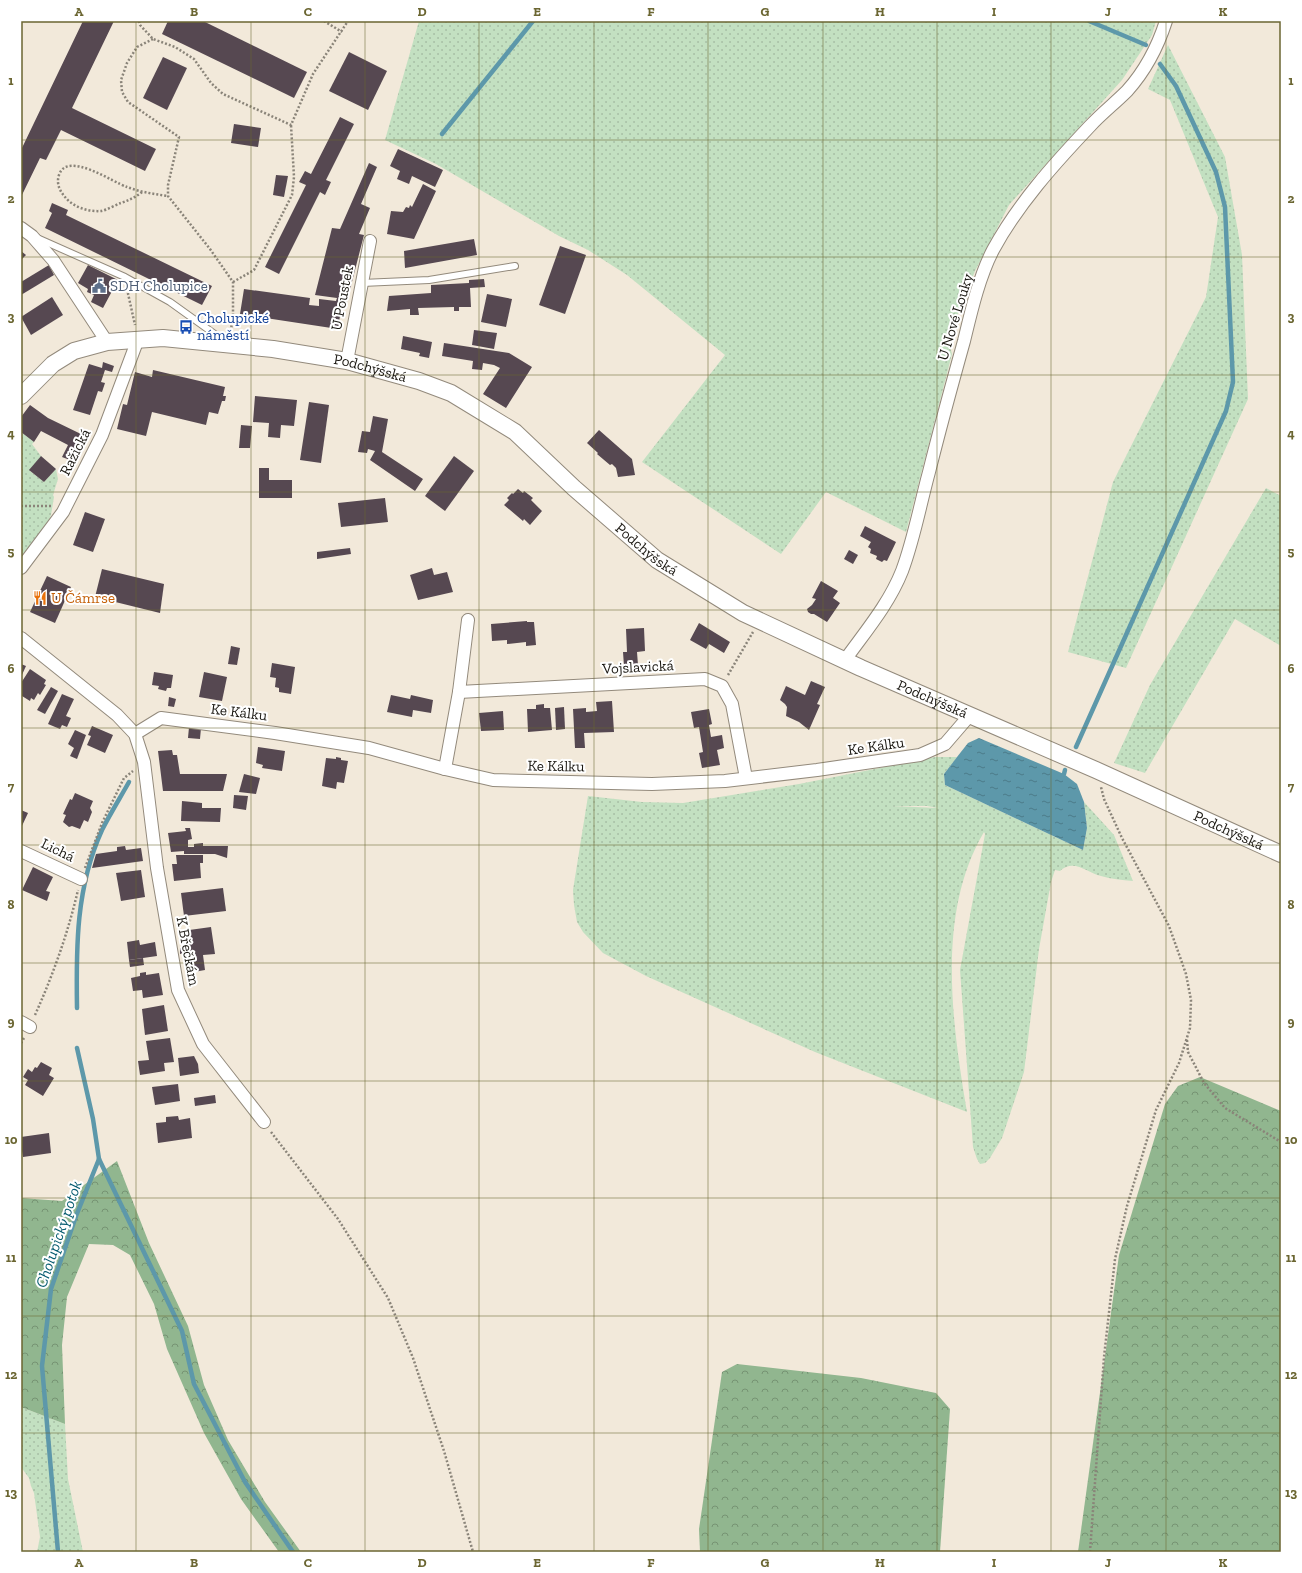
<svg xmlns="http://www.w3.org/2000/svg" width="1302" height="1573" font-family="'Zilla Slab',serif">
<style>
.grass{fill:url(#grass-dots);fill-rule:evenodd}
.forest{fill:url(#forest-crowns)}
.water{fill:url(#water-ripples)}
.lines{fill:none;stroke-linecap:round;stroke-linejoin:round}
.stream{stroke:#5d98aa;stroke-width:4.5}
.building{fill:#564851}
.lane-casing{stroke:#938a7c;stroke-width:8}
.street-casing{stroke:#938a7c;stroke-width:14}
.secondary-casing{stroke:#938a7c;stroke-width:18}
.path{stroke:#8a8479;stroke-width:2.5;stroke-dasharray:2 2;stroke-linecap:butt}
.lane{stroke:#fff;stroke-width:6}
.street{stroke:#fff;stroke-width:12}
.secondary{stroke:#fff;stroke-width:16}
.grid{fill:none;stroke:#6b6632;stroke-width:1;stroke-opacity:0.55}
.labels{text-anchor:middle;stroke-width:4;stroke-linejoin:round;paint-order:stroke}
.service-label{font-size:15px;fill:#4e5e75;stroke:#fff;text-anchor:start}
.street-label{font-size:15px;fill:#1b1812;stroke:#fff}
.transit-label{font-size:15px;fill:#164399;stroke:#fff;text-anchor:start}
.food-label{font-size:15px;fill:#c56008;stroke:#fff;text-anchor:start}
.water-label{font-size:16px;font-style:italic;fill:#065c70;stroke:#fff}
.neatline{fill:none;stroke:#6b6632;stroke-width:1.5}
.grid-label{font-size:13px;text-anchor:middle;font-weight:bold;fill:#6b6632}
</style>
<defs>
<pattern id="grass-dots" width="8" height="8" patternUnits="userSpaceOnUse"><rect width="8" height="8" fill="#c3e0c1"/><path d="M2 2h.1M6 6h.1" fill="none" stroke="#a7bfa5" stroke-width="1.8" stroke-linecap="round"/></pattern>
<pattern id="forest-crowns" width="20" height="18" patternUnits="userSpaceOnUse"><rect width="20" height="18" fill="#91b68f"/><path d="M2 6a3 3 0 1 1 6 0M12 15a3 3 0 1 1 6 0" fill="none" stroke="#769373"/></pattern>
<pattern id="water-ripples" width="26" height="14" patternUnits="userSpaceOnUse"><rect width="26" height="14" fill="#5d98aa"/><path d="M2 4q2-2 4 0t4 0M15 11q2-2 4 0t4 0" fill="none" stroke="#4c7b89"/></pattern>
</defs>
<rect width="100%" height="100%" fill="#f2e9da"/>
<g class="grass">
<path d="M419,21H1156L1152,35L1122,80L1009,205L975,271L948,339L952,354L906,532L826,492L781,554L642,462L725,355L627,275L588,250L559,236L436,164L385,140Z"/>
<path d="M1168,45L1225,157L1242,255L1248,399L1126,668L1068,652L1113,482L1206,297L1218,217L1170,100L1148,89Z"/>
<path d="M21,432L34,442L32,444L41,456L30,471L44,482L56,469L58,479L53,495L54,497L51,515L47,525L21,557Z"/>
<path d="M1266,488L1281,496V646L1235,619L1145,773L1114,763L1150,685Z"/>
<path d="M935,757H957L944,774L945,785L1083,850L1087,828L1084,802L1114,835L1133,881C1122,880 1111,879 1101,876C1087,873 1074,858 1060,871L1055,870L1051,882L1039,949L1024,1072L1002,1138L990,1158L985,1163L980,1164L977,1159L973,1147L960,970L985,834L984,832C936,913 952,1023 967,1112L815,1052L646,976L603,953L583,932L577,922L574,905L573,890L588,796L642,802L683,803L799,784ZM892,806H927L938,808Z"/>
<path d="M21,1407L65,1424L68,1479L83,1552H37L40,1537L34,1493L31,1486L29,1478L21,1467Z"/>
</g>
<g class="forest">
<path d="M1200,1077L1281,1111V1552H1078L1119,1255L1165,1104L1178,1086Z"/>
<path d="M117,1161L149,1243L188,1326L204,1385L228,1440L265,1502L301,1552H279L241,1499L204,1433L167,1349L154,1304L130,1255L113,1245L89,1244L67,1297L62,1345L65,1424L21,1407V1198L62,1201Z"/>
<path d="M737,1364L861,1378L936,1393L950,1409L940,1552H700L699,1529L722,1372Z"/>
</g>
<path class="water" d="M979,738L1064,774L1077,784L1084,802L1087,828L1083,850L945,785L944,774L957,757L968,743Z"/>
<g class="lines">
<g class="stream">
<path d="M1089,21L1146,45"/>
<path d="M442,134L533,21"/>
<path d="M1076,747L1226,411L1233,382L1225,207L1216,172L1176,86L1160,64"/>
<path d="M1064,774L1065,770"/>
<path d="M77,1008C76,947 76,887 102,830C110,814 120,798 129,782"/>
<path d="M99,1159L182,1331L194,1384L245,1482L293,1552"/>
<path d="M58,1552L42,1366L51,1289L76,1216L99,1159L93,1119L77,1048"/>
</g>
</g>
<g class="building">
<path d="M83,21H114L72,108L156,149L145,171L61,130L46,160L40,158L21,197V150Z"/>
<path d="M168,21H203L307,72L294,98L162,34Z"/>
<path d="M349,52L387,71L368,110L329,91Z"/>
<path d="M163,57L187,68L167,110L143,98Z"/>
<path d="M340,117L354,124L326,180L331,182L325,195L320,192L279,274L265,267L306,185L299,182L305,171L311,174Z"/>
<path d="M234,124L261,128L258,147L231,143Z"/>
<path d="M398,149L443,170L435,187L412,176L409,184L397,179L400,171L390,166Z"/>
<path d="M369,163L377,167L361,204L370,208L359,234L364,235L345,309H341L338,329L240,314L244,289L310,298L309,305L319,306V299L336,301L337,298L315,295L332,228L340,229Z"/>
<path d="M276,175L288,176L284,197L273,195Z"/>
<path d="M423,184L436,191L414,239L387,234L391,211L403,212L406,207L409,208L410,205L412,207Z"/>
<path d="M52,203L68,210L66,215L212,286L202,305L45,228L52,213L49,211Z"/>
<path d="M474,239L477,255L405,268L404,251Z"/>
<path d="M560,246L586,255L565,314L539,305Z"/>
<path d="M21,251L26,255L21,260Z"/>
<path d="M49,265L54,275L21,295V282Z"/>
<path d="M88,265L118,280L103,308L91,302L94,295L87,292L88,289L78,283Z"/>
<path d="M484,279L485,287L470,288L471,307H459V311H454V307L418,308L419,315H410V309L387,311L389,296L431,293V285L469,283V280Z"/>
<path d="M487,294L512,299L506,327L481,322Z"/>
<path d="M52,297L63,315L31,335L21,317Z"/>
<path d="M474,330L497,333L494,349L472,345Z"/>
<path d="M403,336L432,342L429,358L419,356L420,353L401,349Z"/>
<path d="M444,343L509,353L532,367L506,408L483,394L500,368L494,365L483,363L482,370L472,369L473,361L442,356Z"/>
<path d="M103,362L114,366L112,372L105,370L101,382L105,383L102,392L98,391L90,415L73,410L89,364L102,368Z"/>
<path d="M153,370L225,387L223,396H226L225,401H222L218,414L209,412L206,425L152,412L146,436L117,429L123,404L127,405L135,372L152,377Z"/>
<path d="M255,396L297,400L294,426L281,425L280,438L268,437L269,423L253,422Z"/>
<path d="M309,402L329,405L321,463L300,460Z"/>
<path d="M30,405L48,418L83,435L70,460L62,457L68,445L41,431L34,442L21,432V417Z"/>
<path d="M373,416L388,419L382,452L423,479L415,491L370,460L375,451L368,449L367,453L358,452L362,431L370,432Z"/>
<path d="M241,425L252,426L250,448H239Z"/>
<path d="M599,430L632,459L635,475L618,477L616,468L612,464L610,465L597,454L598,453L587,443Z"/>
<path d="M41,456L56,469L44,482L29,470Z"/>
<path d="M454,456L474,471L445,511L425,496Z"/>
<path d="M259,468H269V480H292V498H259Z"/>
<path d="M518,489L523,493L524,491L533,498L531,500L542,511L530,525L524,519L523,521L504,505L509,500L507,498L512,493L513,494Z"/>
<path d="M385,498L388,522L341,527L338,503Z"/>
<path d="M85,512L105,519L93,552L73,545Z"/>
<path d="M865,526L896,542L887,561L884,560L882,562L876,559L877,556L870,553L871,549L868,547L871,542L860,536Z"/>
<path d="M350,548L351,554L317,559V552Z"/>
<path d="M849,550L858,555L853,564L844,559Z"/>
<path d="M432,568L434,575L447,572L453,592L418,600L410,575Z"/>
<path d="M102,569L164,584L160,613L95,597Z"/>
<path d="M47,576L71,587L55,623L30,612Z"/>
<path d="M821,581L838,591L833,598L840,603L827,622L814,614H811L808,612L807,609L812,605L816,599L812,598Z"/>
<path d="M527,621V622H534L536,645L526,646V642L507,644V640L492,641L491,624Z"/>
<path d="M699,623L730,642L724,653L709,644L706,649L690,640Z"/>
<path d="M644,628L645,651L637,652L638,665L624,666L623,652H627L626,629Z"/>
<path d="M231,646L240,648L237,665L228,664Z"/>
<path d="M272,663L295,667L291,694L279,692V688L275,687L276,678L270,677Z"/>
<path d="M21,664L26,666L21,677Z"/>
<path d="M30,669L46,680L44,684L46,685L40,695L38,693L34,700L31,698L30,701L22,696L21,698V683Z"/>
<path d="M154,672L173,675L171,688H167L166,691L158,689L159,686L152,685Z"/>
<path d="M204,672L227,677L222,701L199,697Z"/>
<path d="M811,681L825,687L817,704L820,705L809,730L799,722L786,716L787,707L785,704L780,700L786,686L805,695Z"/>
<path d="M51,687L58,691L45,714L37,710Z"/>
<path d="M62,694L74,699L66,716L71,718L67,727L62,725L60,729L48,724Z"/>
<path d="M391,695L410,699L411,695L433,700L431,713L413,710L412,717L387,712Z"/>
<path d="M169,697L176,699L174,707L168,706Z"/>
<path d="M612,701L614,732L584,733L585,748H575L573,709L586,708V712L597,711L596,702Z"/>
<path d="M544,704V708H550L552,730L528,732L527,709H536V705Z"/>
<path d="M564,707L565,729L556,730L555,708Z"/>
<path d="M709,709L712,724L709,725L711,737L722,735L724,748L717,750L720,765L702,768L699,753L703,752L699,727L694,728L691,712Z"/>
<path d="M503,711L504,730L481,731L479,713Z"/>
<path d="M92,726L113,735L105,753L87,745L91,736L88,735Z"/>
<path d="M189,727L201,728L200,739L188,738Z"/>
<path d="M75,730L86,735L77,759L70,756L74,748L68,744Z"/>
<path d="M258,747L285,751L282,771L262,768L263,765L256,763Z"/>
<path d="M172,750L173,755H177L180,774H227L223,791H163L158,751Z"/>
<path d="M336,757L341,758V760L348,761L344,783L337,782L336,789L322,786L326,758L336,759Z"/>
<path d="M244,774L260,778L256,794L239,792Z"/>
<path d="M75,793L93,801L90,808L92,812L88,822L84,820L80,829L72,826L69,827L63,822L66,815L63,814L70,799L72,800Z"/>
<path d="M234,795L248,796L246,810L233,808Z"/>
<path d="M182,801L202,803V808H221L220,822L181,821Z"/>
<path d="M21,810L28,813L21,828Z"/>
<path d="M185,828H190L192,839L188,840V847H194V844L203,843V846H228L227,858L215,854H184V851L171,852L168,833L186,831Z"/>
<path d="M125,846L126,850L141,848L143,861L92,868L96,854L117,851V847Z"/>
<path d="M176,855H203V863H200L201,878L174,881L172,864H177Z"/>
<path d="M33,867L53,877L46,891L50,892L47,901L22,890Z"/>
<path d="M141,870L145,897L121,901L116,873Z"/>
<path d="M223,888L226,911L184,916L181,893Z"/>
<path d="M211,927L215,954L203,955L205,970L188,973L185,953L180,954V948L185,949L182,931Z"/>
<path d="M139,940L140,945L155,942L157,956L129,960L127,942Z"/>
<path d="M143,958L144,965L130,967L129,960Z"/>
<path d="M146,972V975L159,973L163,995L143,998L142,990L133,991L131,978L140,976V973Z"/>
<path d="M164,1005L168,1031L145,1035L142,1009Z"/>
<path d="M170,1038L174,1062L164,1063L165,1071L140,1075L138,1061L149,1060L146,1041Z"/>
<path d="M194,1056L198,1064L199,1073L180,1076L178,1058Z"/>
<path d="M41,1062L52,1068L49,1075L54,1078L43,1096L25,1085L28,1080L23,1077L28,1069L32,1072L35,1067L37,1068Z"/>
<path d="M178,1084L180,1101L155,1105L152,1087Z"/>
<path d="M215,1095L216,1103L195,1106L194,1098Z"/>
<path d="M178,1116L179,1120L190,1118L192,1138L158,1143L156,1123L166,1122V1117Z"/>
<path d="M49,1133L51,1153L23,1157L22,1151H21V1137Z"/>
</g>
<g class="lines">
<defs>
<g id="lane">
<path d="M37,238L125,277L170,302L223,340"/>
<path d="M362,283L429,280L515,266"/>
</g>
<g id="street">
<path d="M21,228L32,236L53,260L107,342"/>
<path d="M347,361L370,241"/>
<path d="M21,568L63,512L102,435L138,339"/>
<path d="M21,638L117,715L135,734L144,762L157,868L178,990L203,1044L264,1122"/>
<path d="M845,660C865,632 889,604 902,571C914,539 920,505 929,472C940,428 952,384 964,341C971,312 979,277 993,250C1018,204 1054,164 1090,126C1101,114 1115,103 1127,91C1145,71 1158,46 1166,21"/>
<path d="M459,692L705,679L722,686L732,704L746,778"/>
<path d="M135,734L161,718L275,733L369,748L445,769L493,780L652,784L725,781L817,770L920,755L945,744L970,715"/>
<path d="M445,769L459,692L468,620"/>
<path d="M21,851L81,879"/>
<path d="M21,1022L30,1027"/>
</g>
<g id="secondary">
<path id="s1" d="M21,396L53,364L74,351L107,342L163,338L273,349L347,361L419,381L451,393L515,432L574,488L657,560L743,613L861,668L1096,770L1281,854"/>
</g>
</defs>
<use href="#lane" class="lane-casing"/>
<use href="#street" class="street-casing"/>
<use href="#secondary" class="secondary-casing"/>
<g class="path">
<path d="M139,21L140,25L153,39L175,47L194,59L211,83L223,94L291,125L313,74L348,21"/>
<path d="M324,21L342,32"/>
<path d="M153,39L137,47L127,63L121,80L122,92L128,102L179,137L168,185V196L210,249L233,282V314L231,330"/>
<path d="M142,192C136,197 129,200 121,203C115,205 107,210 101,211C88,212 73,207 65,197C60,191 56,184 59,175C67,150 114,183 127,187C140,192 154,194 168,196"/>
<path d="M233,282L254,270L292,195L294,177L291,125"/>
<path d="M127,289L135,325"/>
<path d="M21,506H52"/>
<path d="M728,675L753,632"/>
<path d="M85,868L102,823L124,778L133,771"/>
<path d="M35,1015C53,975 68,933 78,890"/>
<path d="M1187,1040L1188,1052L1204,1083L1225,1108L1281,1142"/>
<path d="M21,1043L24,1038"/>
<path d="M271,1132L338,1219L388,1298L413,1358L444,1451L473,1552"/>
<path d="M1090,1552L1104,1357L1115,1259L1127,1206L1156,1110L1179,1063L1190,1028L1191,1000L1186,974L1169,926L1122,838L1104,799L1101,787"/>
</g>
<use href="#lane" class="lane"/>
<use href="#street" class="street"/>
<use href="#secondary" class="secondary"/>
</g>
<path class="grid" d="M136,21V1552M251,21V1552M365,21V1552M479,21V1552M594,21V1552M708,21V1552M823,21V1552M937,21V1552M1051,21V1552M1166,21V1552M21,140H1281M21,257H1281M21,375H1281M21,492H1281M21,610H1281M21,728H1281M21,845H1281M21,963H1281M21,1081H1281M21,1198H1281M21,1316H1281M21,1433H1281"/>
<defs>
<symbol id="civic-bare" viewBox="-9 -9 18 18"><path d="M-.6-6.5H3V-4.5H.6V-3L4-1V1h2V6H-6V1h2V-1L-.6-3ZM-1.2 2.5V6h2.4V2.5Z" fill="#5c6f8a" stroke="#fff" stroke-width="2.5" paint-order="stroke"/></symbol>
<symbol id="bus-bare" viewBox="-9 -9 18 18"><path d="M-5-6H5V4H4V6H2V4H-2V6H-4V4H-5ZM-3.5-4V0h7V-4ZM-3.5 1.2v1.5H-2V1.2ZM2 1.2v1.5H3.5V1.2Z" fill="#1a4fb4" stroke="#fff" stroke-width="2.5" paint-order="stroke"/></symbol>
<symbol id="restaurant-bare" viewBox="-9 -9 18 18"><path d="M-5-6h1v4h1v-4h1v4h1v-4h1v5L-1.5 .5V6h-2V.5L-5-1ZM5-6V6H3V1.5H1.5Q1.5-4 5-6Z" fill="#e8710a" stroke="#fff" stroke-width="2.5" paint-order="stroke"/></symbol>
</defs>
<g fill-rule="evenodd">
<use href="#civic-bare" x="89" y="276" width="20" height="20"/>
<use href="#bus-bare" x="176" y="317" width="20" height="20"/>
<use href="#restaurant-bare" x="30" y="588" width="20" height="20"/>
</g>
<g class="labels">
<g class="service-label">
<text x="110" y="291">SDH Cholupice</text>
</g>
<g class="street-label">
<text transform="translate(342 298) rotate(-79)" y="5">U Poustek</text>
<text transform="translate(955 317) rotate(-73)" y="5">U Nové Louky</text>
<text dy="5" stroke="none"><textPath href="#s1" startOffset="370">Podchýšská</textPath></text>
<text transform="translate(75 452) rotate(-63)" y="5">Ražická</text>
<text dy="5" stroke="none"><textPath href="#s1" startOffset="706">Podchýšská</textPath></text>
<text transform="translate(638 667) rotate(-3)" y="5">Vojslavická</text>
<text dy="5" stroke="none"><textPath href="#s1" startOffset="1030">Podchýšská</textPath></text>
<text transform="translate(239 712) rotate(7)" y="5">Ke Kálku</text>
<text transform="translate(876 746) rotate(-8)" y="5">Ke Kálku</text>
<text transform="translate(556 766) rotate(1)" y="5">Ke Kálku</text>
<text dy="5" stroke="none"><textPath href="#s1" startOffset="1354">Podchýšská</textPath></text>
<text transform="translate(58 850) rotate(26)" y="5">Lichá</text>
<text transform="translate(188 951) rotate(79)" y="5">K Břečkám</text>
</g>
<g class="transit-label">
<text x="197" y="323">Cholupické<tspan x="197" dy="17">náměstí</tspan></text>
</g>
<g class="food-label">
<text x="51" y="603">U Čámrse</text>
</g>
<g class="water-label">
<text transform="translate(58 1234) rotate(-71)" y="6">Cholupický potok</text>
</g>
</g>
<rect width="1302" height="1573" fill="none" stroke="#ffffff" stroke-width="44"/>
<rect x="22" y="22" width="1258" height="1529" class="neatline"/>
<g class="grid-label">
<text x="79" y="16">A</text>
<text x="194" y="16">B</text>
<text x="308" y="16">C</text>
<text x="422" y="16">D</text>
<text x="537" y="16">E</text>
<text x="651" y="16">F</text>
<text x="765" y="16">G</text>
<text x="880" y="16">H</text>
<text x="994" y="16">I</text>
<text x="1108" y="16">J</text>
<text x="1223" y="16">K</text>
<text x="11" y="85">1</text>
<text x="1291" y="85">1</text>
<text x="11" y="203">2</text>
<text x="1291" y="203">2</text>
<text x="11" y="321">3</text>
<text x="1291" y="321">3</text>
<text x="11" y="438">4</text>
<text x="1291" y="438">4</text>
<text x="11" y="556">5</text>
<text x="1291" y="556">5</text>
<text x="11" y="673">6</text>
<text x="1291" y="673">6</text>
<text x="11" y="791">7</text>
<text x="1291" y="791">7</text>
<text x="11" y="909">8</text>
<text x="1291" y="909">8</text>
<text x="11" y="1026">9</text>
<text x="1291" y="1026">9</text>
<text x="11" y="1144">10</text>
<text x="1291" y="1144">10</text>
<text x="11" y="1262">11</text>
<text x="1291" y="1262">11</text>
<text x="11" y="1379">12</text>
<text x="1291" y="1379">12</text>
<text x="11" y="1497">13</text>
<text x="1291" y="1497">13</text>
<text x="79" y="1567">A</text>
<text x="194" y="1567">B</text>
<text x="308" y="1567">C</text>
<text x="422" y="1567">D</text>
<text x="537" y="1567">E</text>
<text x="651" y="1567">F</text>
<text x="765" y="1567">G</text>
<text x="880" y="1567">H</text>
<text x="994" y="1567">I</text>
<text x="1108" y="1567">J</text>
<text x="1223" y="1567">K</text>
</g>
</svg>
